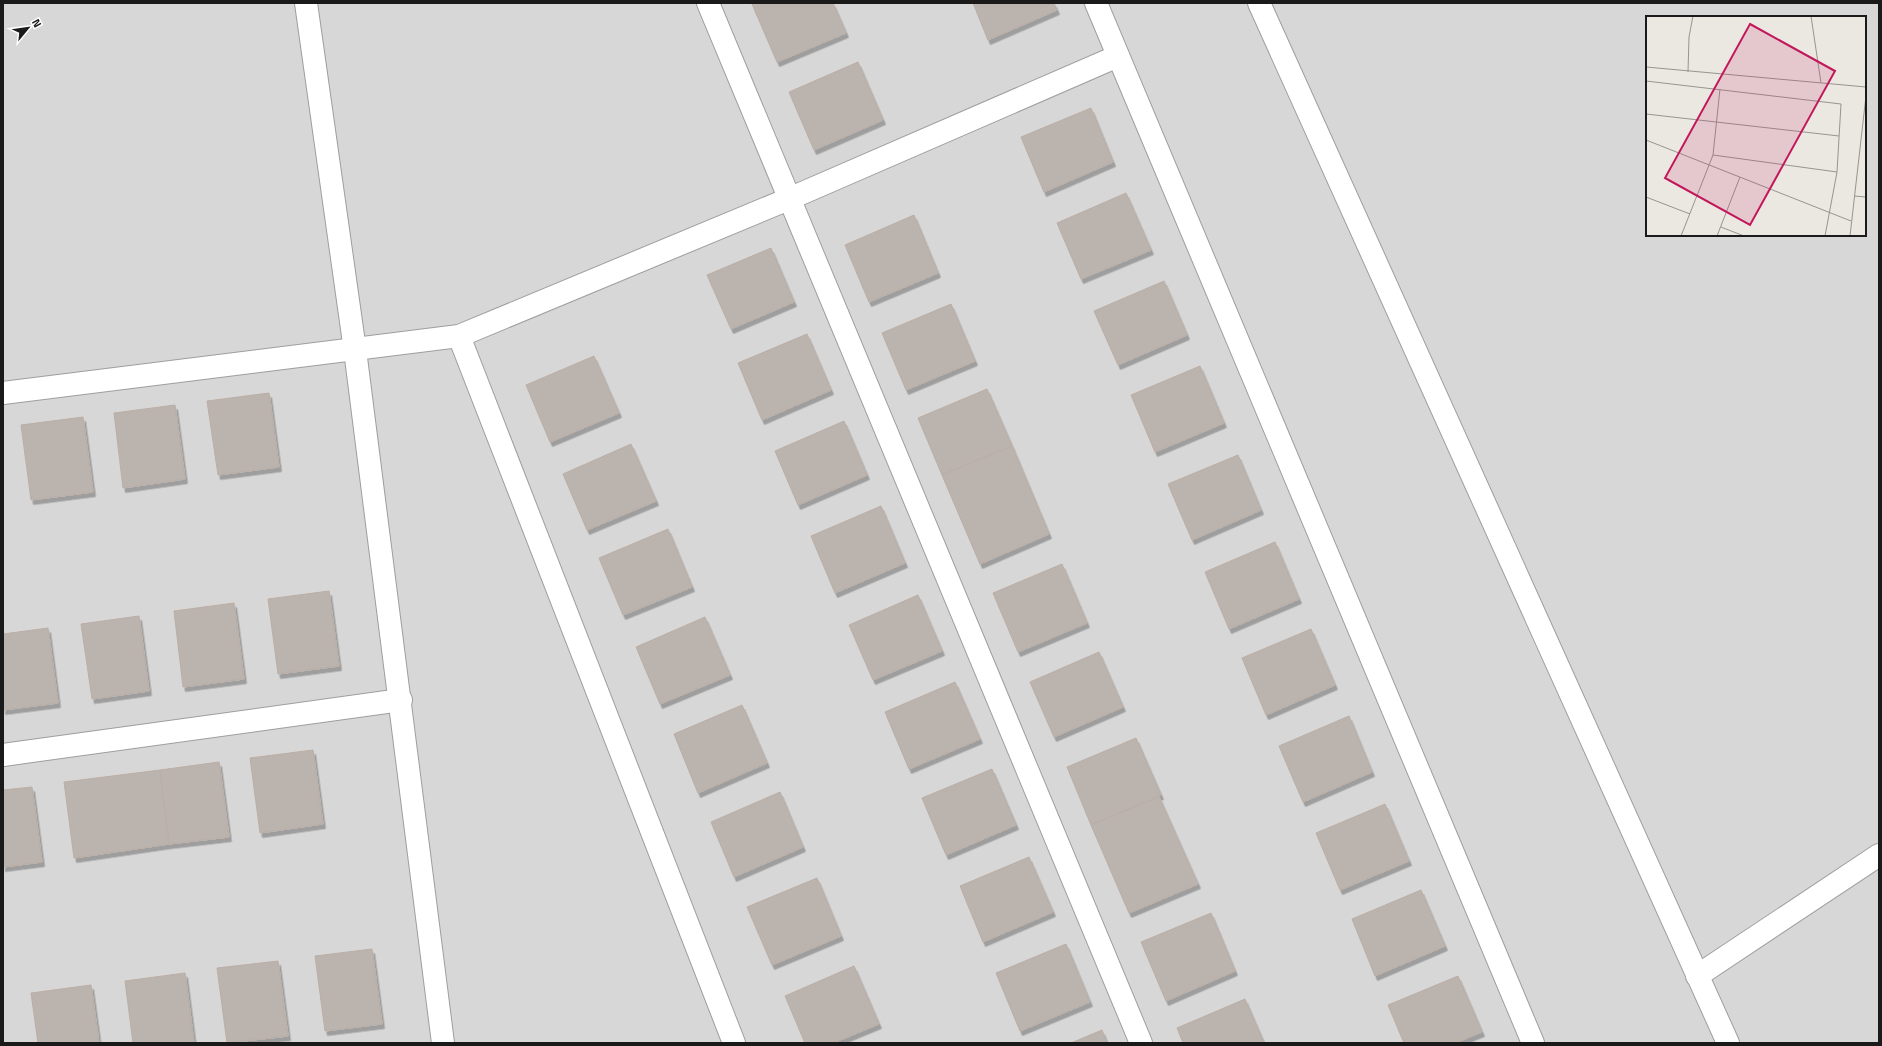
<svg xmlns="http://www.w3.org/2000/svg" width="1882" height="1046" font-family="'Titillium Web',sans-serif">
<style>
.residential{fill:#d8d7d7;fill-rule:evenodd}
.building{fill:#bbb3ae;stroke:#bbaea5;filter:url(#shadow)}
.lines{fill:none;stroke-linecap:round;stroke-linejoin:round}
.minor-casing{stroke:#9e9e9e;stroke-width:24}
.minor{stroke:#fff;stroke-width:22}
.inset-road{fill:none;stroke:#979591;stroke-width:1}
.view{fill:#c2185b;fill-opacity:0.15;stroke:#c2185b;stroke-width:2}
.inset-edge{fill:none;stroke:#1a1a1a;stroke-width:2}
</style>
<defs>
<filter id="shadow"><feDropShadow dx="2.5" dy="4.5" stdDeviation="0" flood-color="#0004"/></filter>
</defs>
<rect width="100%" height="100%" fill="#ebe7e1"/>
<path class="residential" d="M3,3H1879V1043H3ZM1647,17H1865V235H1647Z"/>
<g class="building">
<path d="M755,3H833L846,33L777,62L752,4Z"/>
<path d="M973,3H1054L1057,10L988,40Z"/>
<path d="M858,62L883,120L814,150L789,92Z"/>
<path d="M1091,108L1113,162L1044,192L1021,137Z"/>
<path d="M1126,193L1151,250L1081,279L1057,223Z"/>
<path d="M914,215L938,273L869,302L845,245Z"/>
<path d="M771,248L794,302L731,329L707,275Z"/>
<path d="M1164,281L1187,335L1118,365L1094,311Z"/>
<path d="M951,304L975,361L906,390L882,333Z"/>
<path d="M807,334L831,390L762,420L738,363Z"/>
<path d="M594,356L619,413L550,442L526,385Z"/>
<path d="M1200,366L1224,423L1155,452L1131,395Z"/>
<path d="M987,389L1012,446L942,475L918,418Z"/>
<path d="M269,393L279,467L218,475L207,401Z"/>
<path d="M175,405L185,479L123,488L114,413Z"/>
<path d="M83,417L93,492L31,500L21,425Z"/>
<path d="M844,421L867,475L798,505L775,451Z"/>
<path d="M631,444L656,501L587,530L563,474Z"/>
<path d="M1012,446L1049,534L980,564L942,475Z"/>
<path d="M1238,455L1261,510L1192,540L1168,484Z"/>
<path d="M881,506L905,563L835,593L811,536Z"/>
<path d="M668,529L692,587L623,615L599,558Z"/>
<path d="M1275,542L1299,599L1229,629L1205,572Z"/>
<path d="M1062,564L1087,623L1018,652L993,593Z"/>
<path d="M329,591L339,666L278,674L268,599Z"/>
<path d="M918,595L942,651L873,680L849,625Z"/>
<path d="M234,603L244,679L183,687L174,611Z"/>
<path d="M139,616L149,691L92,699L81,624Z"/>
<path d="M705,617L730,675L660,704L636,647Z"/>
<path d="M48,628L58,703L3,710V634Z"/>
<path d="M1311,629L1335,685L1266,715L1242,658Z"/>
<path d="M1099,652L1123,707L1054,737L1030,682Z"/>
<path d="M955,682L980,739L909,769L885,712Z"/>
<path d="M742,705L767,763L698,793L674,734Z"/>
<path d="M1349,716L1372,772L1303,802L1279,746Z"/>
<path d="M1136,738L1161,795L1091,825L1067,767Z"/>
<path d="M313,750L323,824L260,833L250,758Z"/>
<path d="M219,762L229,837L169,844L160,770Z"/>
<path d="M992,769L1016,825L946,855L922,798Z"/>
<path d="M160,770L169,844L74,858L64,782Z"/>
<path d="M32,787L42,862L3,867V790Z"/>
<path d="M780,792L803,847L734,877L711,822Z"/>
<path d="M1159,797L1198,884L1129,913L1091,825Z"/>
<path d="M1385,804L1409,861L1340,890L1316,833Z"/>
<path d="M1029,857L1053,912L983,942L960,886Z"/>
<path d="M817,878L841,936L772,965L747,907Z"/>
<path d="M1421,890L1445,946L1375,976L1352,919Z"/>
<path d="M1211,913L1235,971L1166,1001L1141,942Z"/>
<path d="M1066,944L1090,1002L1020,1031L996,973Z"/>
<path d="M372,949L382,1024L325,1031L315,956Z"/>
<path d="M278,961L288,1036L227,1043L217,968Z"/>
<path d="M854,966L879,1024L833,1043H805L785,996Z"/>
<path d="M185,973L194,1043H133L125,981Z"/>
<path d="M1458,976L1482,1032L1455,1043H1404L1388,1005Z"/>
<path d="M91,985L99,1043H38L31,993Z"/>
<path d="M1245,999L1264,1043H1183L1177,1028Z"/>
<path d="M1102,1030L1107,1043H1071Z"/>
</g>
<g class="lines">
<defs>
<g id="minor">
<path d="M306,3L355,350L443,1043"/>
<path d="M708,3L1141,1043"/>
<path d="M1096,3L1533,1043"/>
<path d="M1259,3L1728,1043"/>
<path d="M459,336L734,1043"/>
<path d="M3,393L459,336L791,198L1118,56"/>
<path d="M3,755L401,700"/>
<path d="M1697,976L1879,855"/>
</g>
</defs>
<use href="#minor" class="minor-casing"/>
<use href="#minor" class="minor"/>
</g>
<g transform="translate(1646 16)">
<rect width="220" height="220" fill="#ebe7e1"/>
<path class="inset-road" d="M165,0L175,67M0,51L220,71M42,56L43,21L47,0M0,65L195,88L191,156L179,220M0,98L193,120M0,124L205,205M67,139L191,156M208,180L220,181M0,181L44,198M75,211L98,220M35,220L67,139L74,73M71,220L94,161M204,220L220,80"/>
<path class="view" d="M104,8L189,55L104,209L19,162Z"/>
<rect width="220" height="220" class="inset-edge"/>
</g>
<rect width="1882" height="1046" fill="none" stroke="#1a1a1a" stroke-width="8"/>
<g transform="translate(28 28) rotate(61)" stroke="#ffffff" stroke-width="3" paint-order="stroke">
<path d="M0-3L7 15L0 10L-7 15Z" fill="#1a1a1a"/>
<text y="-6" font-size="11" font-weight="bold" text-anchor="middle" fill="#1a1a1a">N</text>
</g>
</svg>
